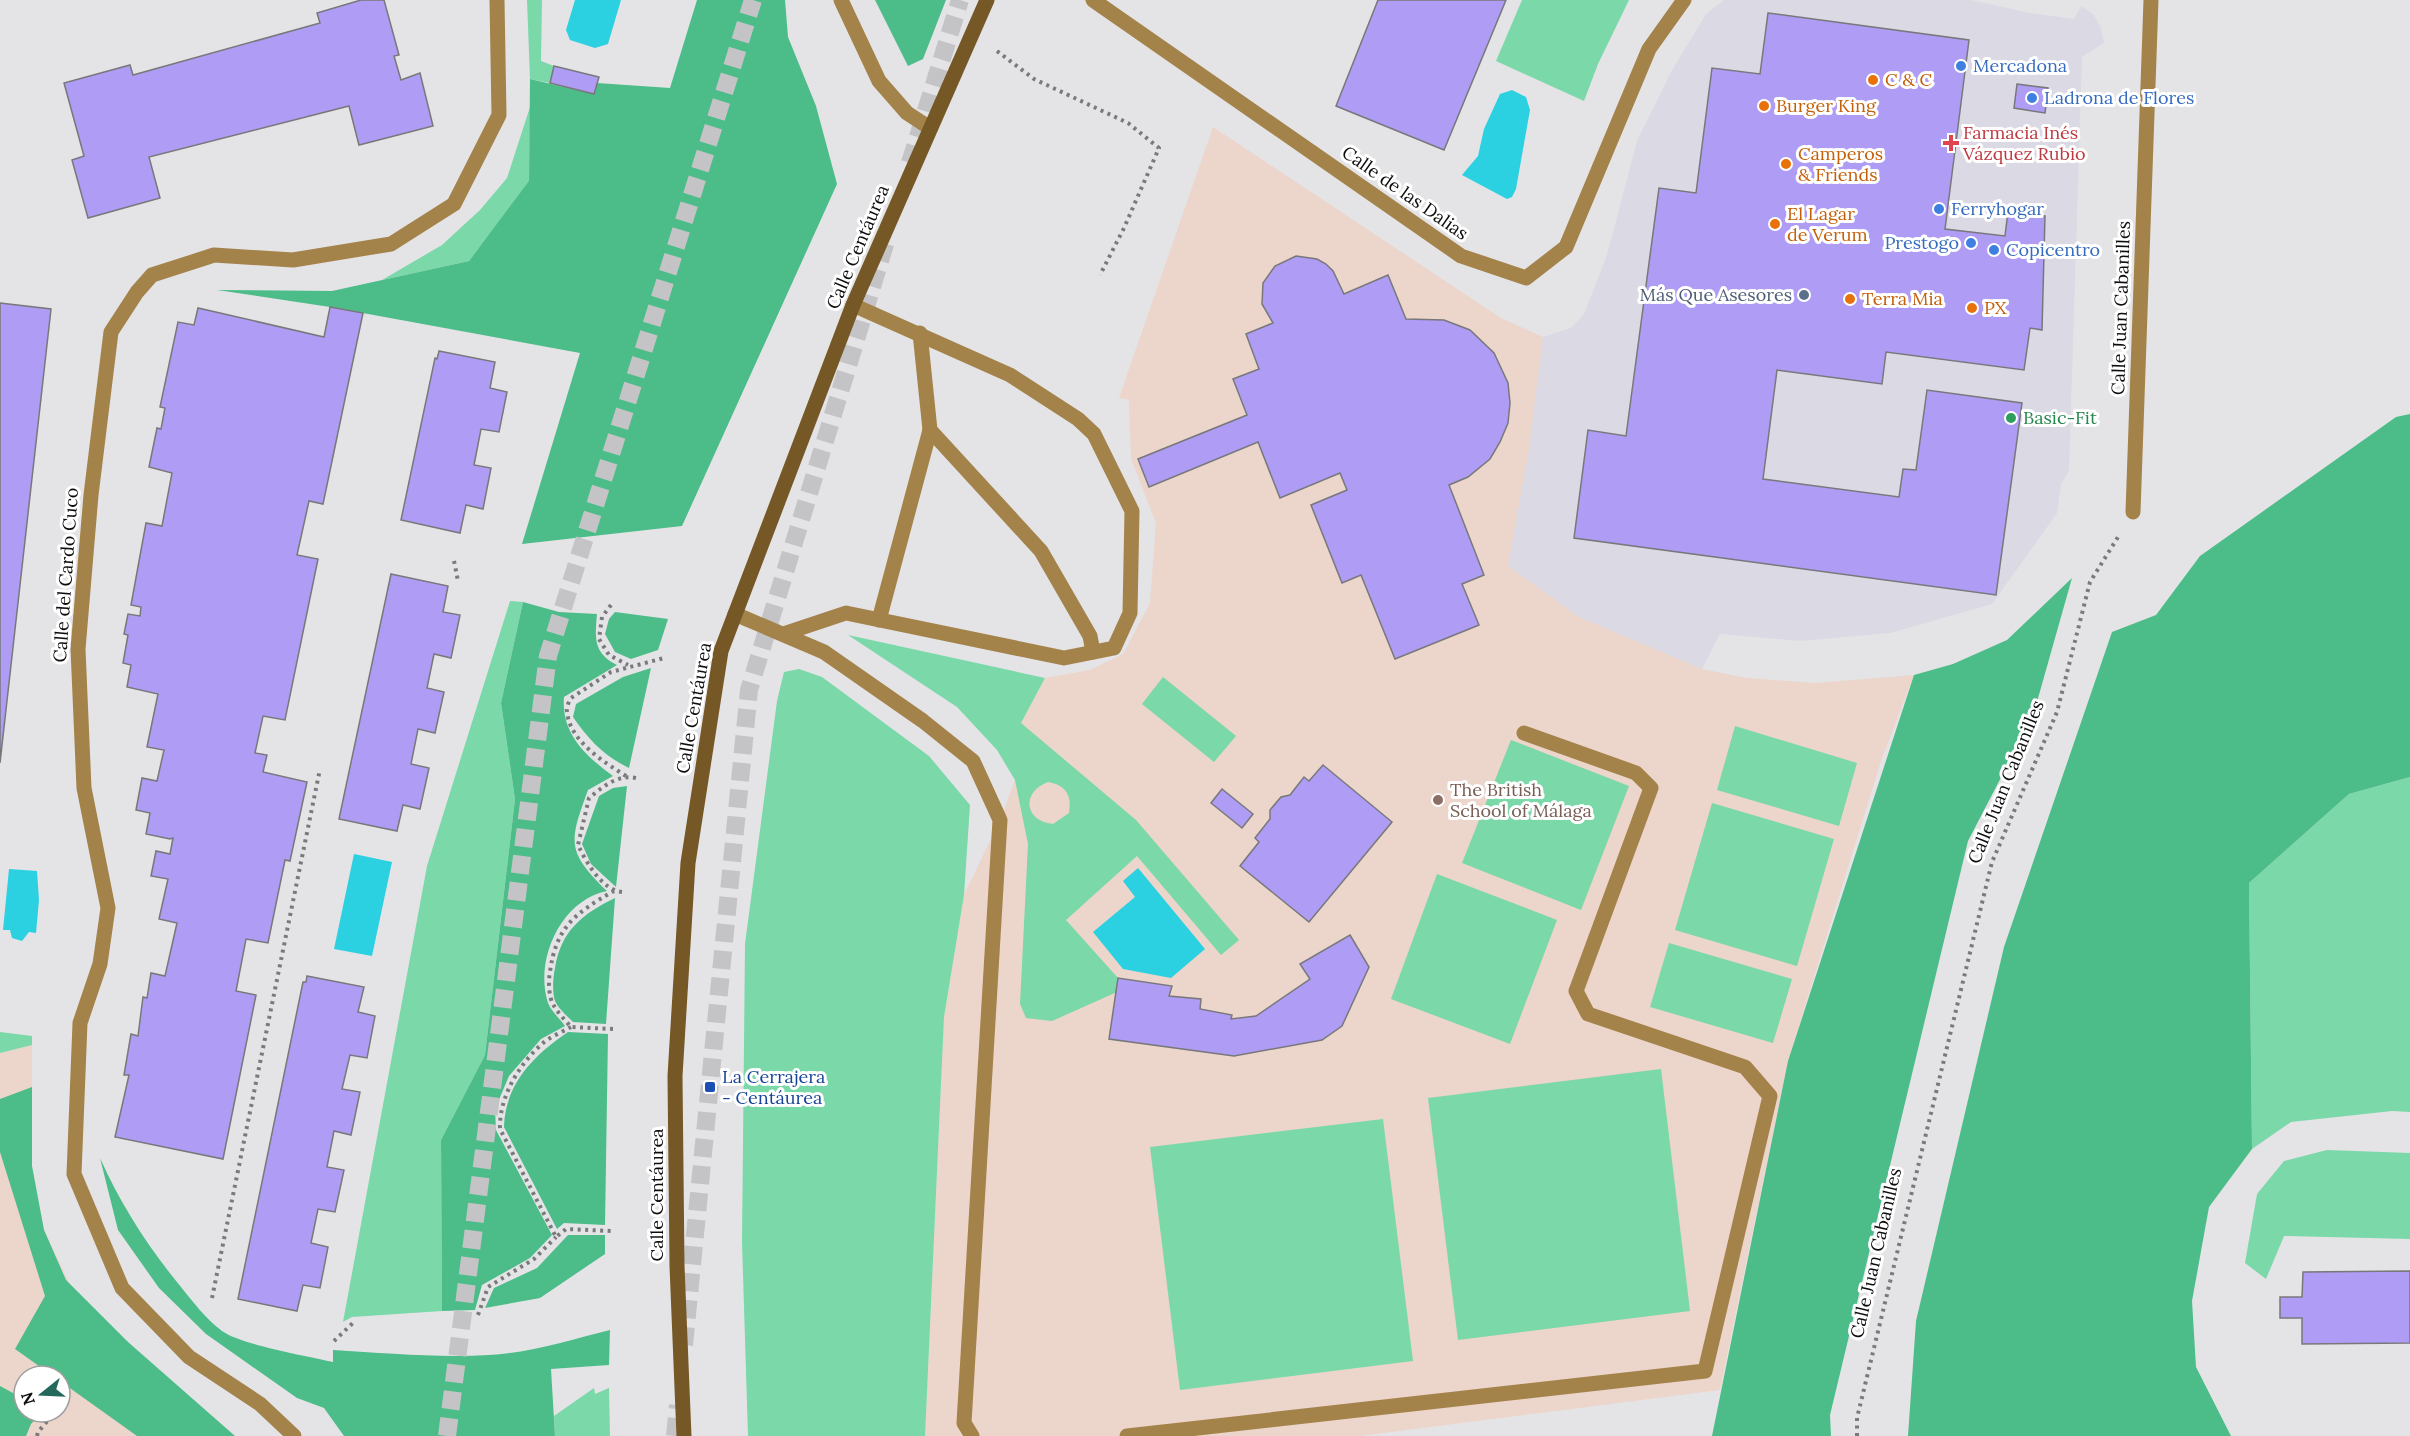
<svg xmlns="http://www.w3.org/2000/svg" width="2410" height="1436" font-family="Lora,serif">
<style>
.built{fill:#dbd9e4}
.education{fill:#ecd5ca;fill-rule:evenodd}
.green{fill:#7ad8a9;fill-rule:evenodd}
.forest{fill:#4cbc89}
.water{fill:#2bd0e1}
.building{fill:#ae9cf5;stroke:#78787b;stroke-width:1.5}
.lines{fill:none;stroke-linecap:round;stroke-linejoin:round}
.highway-tunnel{stroke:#c4c4c6;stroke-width:18;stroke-dasharray:18 9;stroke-linecap:butt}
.path{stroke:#7a7a7c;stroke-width:4;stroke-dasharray:3 4.5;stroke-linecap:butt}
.lane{stroke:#a4834b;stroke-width:15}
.street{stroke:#a4834b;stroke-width:15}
.secondary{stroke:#755826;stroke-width:15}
.shop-dot{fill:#3f7fe0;stroke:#fff;stroke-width:2}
.food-dot{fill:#e8710a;stroke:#fff;stroke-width:2}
.health-dot{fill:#e0444e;stroke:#fff;stroke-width:2}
.service-dot{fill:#5c6f8a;stroke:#fff;stroke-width:2}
.leisure-dot{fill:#2e9e5b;stroke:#fff;stroke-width:2}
.education-dot{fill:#8d6e63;stroke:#fff;stroke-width:2}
.transit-dot{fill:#1a4fb4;stroke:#fff;stroke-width:2}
.labels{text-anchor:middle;stroke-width:6;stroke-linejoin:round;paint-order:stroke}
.shop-label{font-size:18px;fill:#366cbe;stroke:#fff;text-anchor:start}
.food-label{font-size:18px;fill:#c56008;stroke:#fff;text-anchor:start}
.health-label{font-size:18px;fill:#be3a42;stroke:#fff;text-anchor:start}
.street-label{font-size:18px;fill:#0e0d0e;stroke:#fff}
.service-label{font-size:18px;fill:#4e5e75;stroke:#fff;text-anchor:end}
.leisure-label{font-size:18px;fill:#27864d;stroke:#fff;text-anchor:start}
.education-label{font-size:18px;fill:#785e54;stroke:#fff;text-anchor:start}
.transit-label{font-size:18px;fill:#164399;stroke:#fff;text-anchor:start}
</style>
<rect width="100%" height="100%" fill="#e4e4e7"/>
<path class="built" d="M1724,0H1971L2030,13L2074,19L2081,6L2093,14L2101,28L2104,43L2082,57L2069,471L2061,484L2057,513L1992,604L1890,633L1800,641L1720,634L1702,669L1579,617L1508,566L1529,448L1543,337L1571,328L1584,314L1607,255L1637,141L1671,72L1706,14Z"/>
<g class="education">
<path d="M1213,127L1501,318L1543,337L1529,448L1508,566L1579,617L1702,669L1747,678L1815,683L1914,675L1881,761L1788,1061L1720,1390L1360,1436H925L944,1017L964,895L1000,820L1015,780L1021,723L1045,678L1090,670L1123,654L1150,603L1156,523L1131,459L1129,400L1119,398Z"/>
<path d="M32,1045V1166L44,1230L142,1436H0V1053ZM24,1376H60V1412H24Z"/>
</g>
<g class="green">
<path d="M527,0H542L541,61L554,66L550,83L530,79Z"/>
<path d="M1522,0H1629L1598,64L1584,101L1496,61Z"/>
<path d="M530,107L529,182L469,261L382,280L442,245L480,210L507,178Z"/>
<path d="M510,601L523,602L501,703L515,799L485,1055L441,1140L442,1311L352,1317L343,1322L427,866Z"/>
<path d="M848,635L1045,678L1021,723L1136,820L1239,940L1221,955L1137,856L1066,920L1118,978L1117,992L1052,1021L1026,1018L1020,1004L1028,844L1015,780L997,750L957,707ZM1048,782C1066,785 1072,795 1069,813L1053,824C1024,821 1021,792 1048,782Z"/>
<path d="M799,669L822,677L929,756L970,805L964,895L944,1017L925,1436H748L742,1242L745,944L777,701L784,672Z"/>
<path d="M1163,677L1236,736L1214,762L1142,704Z"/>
<path d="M1735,726L1857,763L1839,826L1717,790Z"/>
<path d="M1511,740L1629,786L1581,910L1462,863Z"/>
<path d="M2410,777V1112L2392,1111L2291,1122L2252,1149L2249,883L2349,794Z"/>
<path d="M1712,803L1834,839L1797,966L1675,930Z"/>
<path d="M1437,874L1557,920L1510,1044L1391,999Z"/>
<path d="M1669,943L1792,979L1773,1043L1650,1007Z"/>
<path d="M0,1032L32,1036V1045L0,1053Z"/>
<path d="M1661,1069L1690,1311L1458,1340L1428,1098Z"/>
<path d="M1383,1119L1413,1361L1180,1390L1150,1147Z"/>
<path d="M2327,1150L2410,1153V1239L2284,1236L2266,1279L2245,1263L2257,1194L2284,1161Z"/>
<path d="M594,1388L595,1394L609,1388L610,1436H555L554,1416Z"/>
</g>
<g class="forest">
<path d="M697,0H785L788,37L816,106L837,184L682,526L522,544L580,353L330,307L217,290L332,291L469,261L529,181L530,79L594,94L597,83L670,88Z"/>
<path d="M875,0H946L923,59L908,66Z"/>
<path d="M2410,414V777L2349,794L2249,883L2252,1149L2209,1207L2192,1301L2196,1367L2231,1436H1908L1916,1321L2004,947L2112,632L2156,615L2200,556L2396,417Z"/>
<path d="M2072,578L2033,716L1968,841L1830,1415L1831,1436H1712L1788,1061L1914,675L1953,664L2007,640Z"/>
<path d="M523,602L559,612L597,614C595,638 593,653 617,665L564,697C561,734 586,756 613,776L588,790C569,842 566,851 607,891C561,900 534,960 548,1003C551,1011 560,1019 565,1026L541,1039L509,1076L495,1109L496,1130L552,1235L530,1258L482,1285L475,1310L442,1311L441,1140L485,1055L515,799L501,703Z"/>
<path d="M615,612L668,619L658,650L631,659L615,652L605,634L609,619Z"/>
<path d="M651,668L629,768C604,756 589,740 573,717L576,704L623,677Z"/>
<path d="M627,786L616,887L591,864L582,844L599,796L613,788Z"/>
<path d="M615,898L606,1024L573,1022C567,1016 558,1008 555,1001C552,992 553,977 555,968C561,931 582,914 615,898Z"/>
<path d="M568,1032L608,1034L605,1225L564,1223L557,1229L504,1127C505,1084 534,1055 568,1032Z"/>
<path d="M32,1087V1166L44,1230L66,1280L128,1342L235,1436H137L60,1381V1376H53L15,1349L45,1296L0,1152V1099Z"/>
<path d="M100,1158C121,1205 148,1247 181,1287C193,1302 206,1319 222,1331C242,1345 306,1356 333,1362V1350C385,1353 437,1358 489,1355C530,1353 570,1340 610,1330L609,1365L551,1369L555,1436H344L324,1408L297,1398L206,1334L159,1288L118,1230Z"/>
<path d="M568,1235H605V1254L540,1298L485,1308L494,1288L537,1268Z"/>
<path d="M0,1386L24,1399V1412H42L31,1424L26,1436H0Z"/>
</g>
<g class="water">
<path d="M575,0H621L608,44L595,48L570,40L566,30Z"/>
<path d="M1512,90L1526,97L1530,110L1516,189L1512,197L1507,199L1462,175L1478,156L1484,129L1500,94Z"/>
<path d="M354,854L392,862L372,956L334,949Z"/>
<path d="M1138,868L1205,949L1171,978L1123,969L1093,932L1135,897L1123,881Z"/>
<path d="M9,869L37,871L39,900L36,933L29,932L22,941L12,938L10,930H3Z"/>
</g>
<g class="building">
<path d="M361,0H384L399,55L394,56L401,80L420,73L433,126L359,145L349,106L149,157L160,198L88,218L72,160L84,156L64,83L130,65L133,75L320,23L317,13Z"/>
<path d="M1378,0H1506L1444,150L1336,106Z"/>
<path d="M1768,13L1969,40L1945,229L2005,236L2008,211L2045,216L2042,330L2030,328L2024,370L1886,352L1882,384L1777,370L1763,479L1899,497L1903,469L1916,470L1927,390L2022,403L1996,595L1574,538L1588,430L1626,436L1659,188L1696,193L1712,68L1760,74Z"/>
<path d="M554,66L599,77L594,94L550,83Z"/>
<path d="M2017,84L2048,88L2045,113L2014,108Z"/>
<path d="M1296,256L1317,259L1326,264L1333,271L1344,294L1388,275L1406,319L1444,320L1470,330L1494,353L1508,383L1510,403L1508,423L1500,442L1490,459L1468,477L1449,485L1484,575L1462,584L1479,625L1395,659L1361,575L1342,583L1311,505L1347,490L1340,473L1280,498L1258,442L1149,487L1138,459L1247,415L1233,379L1259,369L1246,334L1273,323L1262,304L1263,283L1275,266Z"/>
<path d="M0,303L51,309L0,763Z"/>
<path d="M330,307L363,313L323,504L309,501L297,555L318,559L285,720L263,716L255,753L267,755L263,772L307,782L290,861L285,860L268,943L246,939L236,991L256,995L223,1159L115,1137L129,1075H124L131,1034L138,1036L143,997L147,998L151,973L165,976L177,923L159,919L168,879L151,876L156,851L170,854L173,838L170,839L146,834L150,813L136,810L142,778L157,781L164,750L147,747L158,694L127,687L131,665L123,663L128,635L124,634L128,614L140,616L141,607L131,605L146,523L162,526L172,473L149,467L157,428L161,429L165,408L160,407L178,322L194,325L198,308L324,337Z"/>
<path d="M439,351L495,362L490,388L507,392L499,432L481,429L474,465L491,468L483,509L466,505L460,533L401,520L435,358L437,359Z"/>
<path d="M391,574L448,586L443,612L460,615L451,658L434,654L427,688L444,692L435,733L418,729L411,764L429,768L420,809L403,805L397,831L339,819Z"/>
<path d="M1323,765L1392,822L1309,922L1240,866L1259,842L1255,838L1270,819V810L1281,797L1290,795L1304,777L1309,781Z"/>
<path d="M1222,789L1253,814L1242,828L1211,803Z"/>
<path d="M1350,935L1369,967L1342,1026L1322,1040L1234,1056L1109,1039L1118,978L1172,986L1169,996L1201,999L1200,1009L1232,1015L1231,1019L1256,1016L1310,979L1300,964Z"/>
<path d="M307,976L364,987L358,1012L375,1016L367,1058L350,1055L342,1089L360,1092L351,1135L334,1131L327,1167L344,1170L335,1212L318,1209L311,1243L328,1247L320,1288L303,1285L297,1311L238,1299L303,982H306Z"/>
<path d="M2410,1271V1343L2302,1344V1318H2280V1297H2302L2303,1272Z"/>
</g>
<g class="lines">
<g class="highway-tunnel">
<path d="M910,163L960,0"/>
<path d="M684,1345L749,690L886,241"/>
<path d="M447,1436L548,656L753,0"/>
<path d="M675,1436L678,1405"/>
</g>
<g class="path">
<path d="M997,51L1034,79L1128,123L1159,148L1124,228L1100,275"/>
<path d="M454,561L458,581"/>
<path d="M611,605L602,617L599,639L609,655L628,665"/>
<path d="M626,776C604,762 569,741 567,711C566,708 569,701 571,698L611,672L664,658"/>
<path d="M622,892C602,890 586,862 578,845L589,798C603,787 617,774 636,778"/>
<path d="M571,1027C562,1032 550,1037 543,1043C519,1064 499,1097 500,1129L556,1237L566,1229L611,1231"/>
<path d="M613,1029L571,1027C565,1020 557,1012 553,1004C549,997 548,981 550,972C556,927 575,913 614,891"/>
<path d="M212,1298L320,769"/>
<path d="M478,1315L488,1287L534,1259L556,1237"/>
<path d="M334,1341L355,1321"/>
<path d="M60,1403L61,1401"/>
<path d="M37,1436L38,1432L55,1412"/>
<path d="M1857,1436V1418L1992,862L2057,712L2090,582L2118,537"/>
</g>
<g class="lane">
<path d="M841,0L879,81L907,113L930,128"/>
<path d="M920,333L930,430L1041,551L1090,636L1093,652"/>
<path d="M735,614L824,652L923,721L973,761L1000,820L964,1423L972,1436"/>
<path d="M879,620L930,430"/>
<path d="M783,634L846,613L1064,658L1114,648L1130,613L1132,511L1094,434L1078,419L1010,375L853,305"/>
<path d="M1127,1436L1705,1371L1770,1096L1745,1067L1588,1014L1576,991L1651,788L1636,773L1524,733"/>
</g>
<g class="street">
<path d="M1093,0L1461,256L1526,278L1566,247L1649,49L1684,0"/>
<path d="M2133,512L2151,0"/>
<path d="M294,1436L260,1404L189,1357L122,1288L74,1174L80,1023L100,964L108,908L84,788L78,649L91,495L111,332L137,292L152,275L214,255L293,260L391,244L454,204L499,115L497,0"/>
</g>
<path class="secondary" d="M684,1436L677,1266L675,1076L688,863L721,651L853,305L987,0"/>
</g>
<g class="shop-dot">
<circle cx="1961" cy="66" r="6"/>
<circle cx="2032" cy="98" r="6"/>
<circle cx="1939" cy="209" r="6"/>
<circle cx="1971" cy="243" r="6"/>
<circle cx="1994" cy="250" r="6"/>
</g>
<g class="food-dot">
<circle cx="1873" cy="80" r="6"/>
<circle cx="1764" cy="106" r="6"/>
<circle cx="1786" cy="164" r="6"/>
<circle cx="1775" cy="224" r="6"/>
<circle cx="1850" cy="299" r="6"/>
<circle cx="1972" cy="308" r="6"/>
</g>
<path class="health-dot" d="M1948 134h6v6h6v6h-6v6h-6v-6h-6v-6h6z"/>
<circle class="service-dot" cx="1804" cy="295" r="6"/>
<circle class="leisure-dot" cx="2011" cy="418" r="6"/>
<circle class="education-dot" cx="1438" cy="800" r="6"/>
<rect class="transit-dot" x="704" y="1081" width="12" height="12" rx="3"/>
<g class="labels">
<g class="shop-label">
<text x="1973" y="72">Mercadona</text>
<text x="2044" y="104">Ladrona de Flores</text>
<text x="1951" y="215">Ferryhogar</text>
<text x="1959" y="249" text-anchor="end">Prestogo</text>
<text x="2006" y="256">Copicentro</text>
</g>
<g class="food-label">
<text x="1885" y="86">C &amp; C</text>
<text x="1776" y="112">Burger King</text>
<text x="1798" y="160">Camperos<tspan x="1798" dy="21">&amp; Friends</tspan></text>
<text x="1787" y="220">El Lagar<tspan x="1787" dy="21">de Verum</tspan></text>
<text x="1862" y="305">Terra Mia</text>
<text x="1984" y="314">PX</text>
</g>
<g class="health-label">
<text x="1963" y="139">Farmacia Inés<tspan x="1963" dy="21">Vázquez Rubio</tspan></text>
</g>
<g class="street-label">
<text transform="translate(1405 193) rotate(35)" y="6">Calle de las Dalias</text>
<text transform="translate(858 247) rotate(-67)" y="6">Calle Centáurea</text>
<text transform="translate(2121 308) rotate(-88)" y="6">Calle Juan Cabanilles</text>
<text transform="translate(66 575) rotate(-86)" y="6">Calle del Cardo Cuco</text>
<text transform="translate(694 708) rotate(-80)" y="6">Calle Centáurea</text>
<text transform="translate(2006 782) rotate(-68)" y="6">Calle Juan Cabanilles</text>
<text transform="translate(657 1195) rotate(-90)" y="6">Calle Centáurea</text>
<text transform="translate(1876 1253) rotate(-77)" y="6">Calle Juan Cabanilles</text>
</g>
<g class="service-label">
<text x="1792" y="301">Más Que Asesores</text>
</g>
<g class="leisure-label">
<text x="2023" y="424">Basic-Fit</text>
</g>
<g class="education-label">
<text x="1450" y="796">The British<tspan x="1450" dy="21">School of Málaga</tspan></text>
</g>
<g class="transit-label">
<text x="722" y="1083">La Cerrajera<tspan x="722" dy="21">- Centáurea</tspan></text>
</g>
</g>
<g transform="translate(42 1394) rotate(252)"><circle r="28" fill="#ffffff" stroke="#9f9e9f" stroke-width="1.5"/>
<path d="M0-4.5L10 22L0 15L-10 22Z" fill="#22685b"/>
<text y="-9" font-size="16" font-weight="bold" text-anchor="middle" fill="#0e0d0e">N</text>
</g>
</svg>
